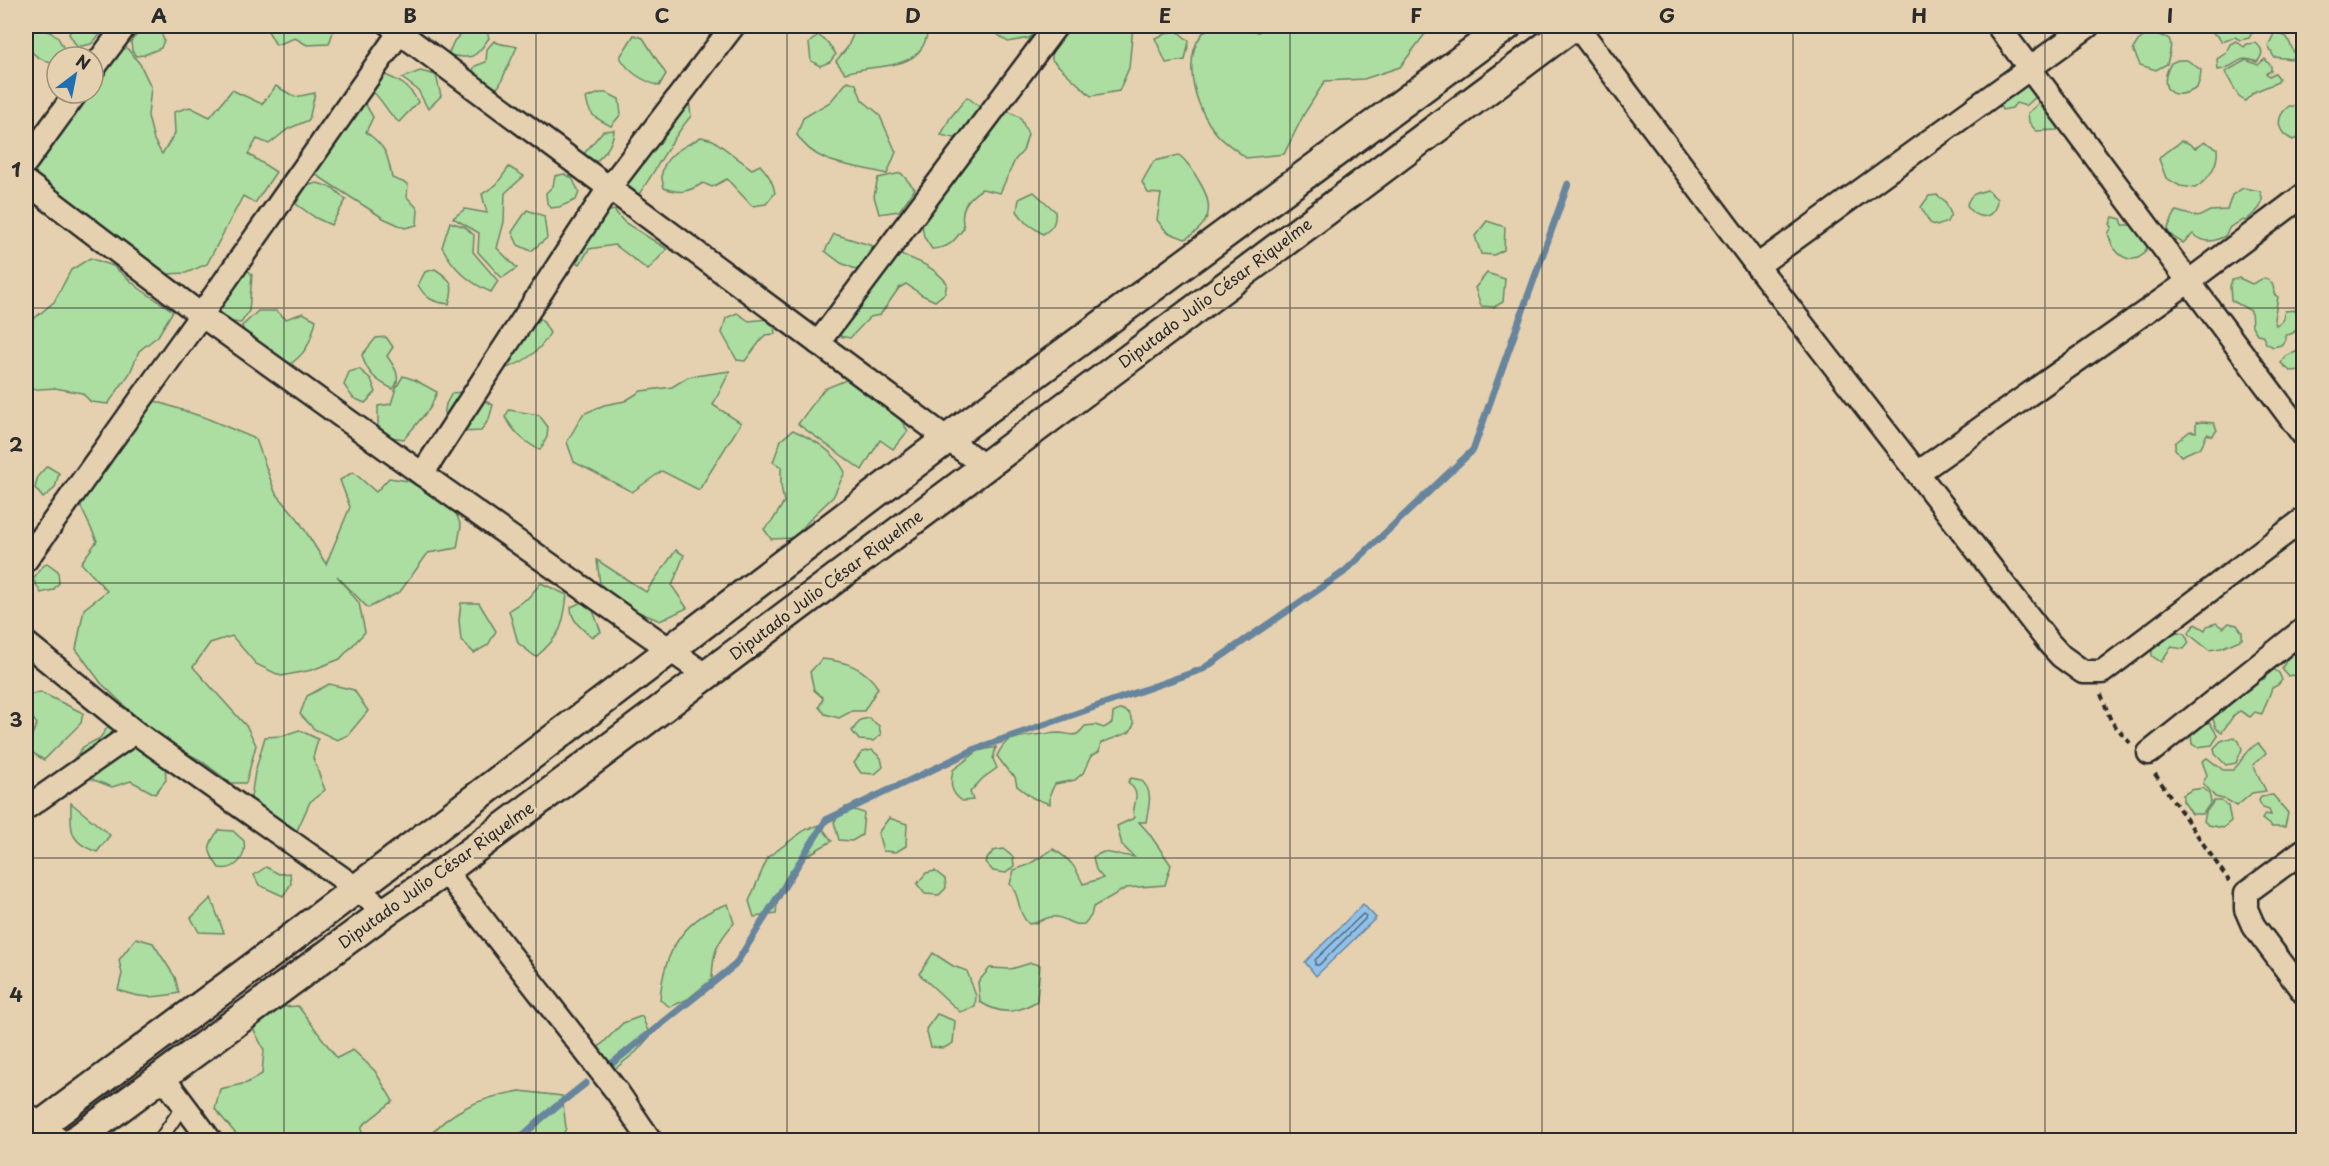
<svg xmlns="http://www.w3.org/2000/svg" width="2329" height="1166" font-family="'Playpen Sans',sans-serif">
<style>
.green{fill:#abdea0;stroke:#6b8466;stroke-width:1.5}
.water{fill:#90c1eb;stroke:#68859e;stroke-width:1.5}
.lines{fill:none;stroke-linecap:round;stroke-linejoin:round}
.shore{stroke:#536778;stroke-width:1.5}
.stream{stroke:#68859e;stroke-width:7}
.service-casing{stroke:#2b2b2b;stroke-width:16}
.minor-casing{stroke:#2b2b2b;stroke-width:27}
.tertiary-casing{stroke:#2b2b2b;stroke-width:33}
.path{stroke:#2b2b2b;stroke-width:4;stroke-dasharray:6 4.5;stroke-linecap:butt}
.service{stroke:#e5d1af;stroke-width:12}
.minor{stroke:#e5d1af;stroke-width:22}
.tertiary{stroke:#e5d1af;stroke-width:28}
.grid{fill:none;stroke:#2b2b2b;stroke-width:1.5;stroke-opacity:0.55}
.labels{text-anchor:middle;stroke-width:6;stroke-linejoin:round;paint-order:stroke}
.street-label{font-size:16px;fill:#2b2b2b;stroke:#e5d1af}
.neatline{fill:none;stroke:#2b2b2b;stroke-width:2}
.grid-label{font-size:20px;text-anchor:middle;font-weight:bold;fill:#2b2b2b}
</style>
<rect width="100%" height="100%" fill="#e5d1af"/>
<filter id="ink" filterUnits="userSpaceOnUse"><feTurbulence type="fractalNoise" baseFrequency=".0167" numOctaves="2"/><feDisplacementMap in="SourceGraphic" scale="12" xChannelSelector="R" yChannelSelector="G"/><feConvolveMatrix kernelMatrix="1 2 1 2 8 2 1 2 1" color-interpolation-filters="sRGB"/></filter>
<g filter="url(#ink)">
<g class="green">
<path d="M39,26L57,36L68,56L57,57V65C43,61 25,53 26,37Z"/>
<path d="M73,26H108L91,44L77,47L69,34Z"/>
<path d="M139,26H158L164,40L161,48L144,55L136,56L132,51L131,41L138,34Z"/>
<path d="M265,26H313L319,29L322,26H331L333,32L329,44L307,45L295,38L276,45Z"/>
<path d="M857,26H928C926,74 877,62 845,73L836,61L847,48Z"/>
<path d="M986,26H1133L1129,68L1119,91L1091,96L1052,60V47L1043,27L1029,38L1008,42Z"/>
<path d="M1211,26H1249L1258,32L1269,26H1424L1425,34L1400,67L1364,79L1325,81L1304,114L1284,154L1246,158C1237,150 1224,143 1217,134C1194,109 1177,48 1211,26Z"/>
<path d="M2199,26H2249L2253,31L2249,38L2240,40L2235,37L2221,41L2218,36Z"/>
<path d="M467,28H486L489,38C474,59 474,59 448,55L454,41Z"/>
<path d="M1176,30L1189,41L1185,60L1166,63L1155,38Z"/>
<path d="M2275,32L2287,37L2295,55L2292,59L2274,57L2268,46Z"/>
<path d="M634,35L643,38L666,74L659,86C642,80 629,73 620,57Z"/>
<path d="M818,35L828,43L836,54L830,62L820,66L811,61L809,43Z"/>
<path d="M2146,35C2175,34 2173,40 2167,64L2156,70L2140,65L2133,49L2138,41Z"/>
<path d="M494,41C502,46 509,44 517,47L499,86L486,96L470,77L475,66L486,62L487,49Z"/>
<path d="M2236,41L2244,47L2247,44L2256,43C2264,50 2263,55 2257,62C2238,53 2237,68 2218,70L2217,59L2226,53L2230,44Z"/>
<path d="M126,47L140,64L151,87L148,116L154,140L162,154L175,133L174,112L190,107L210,117L232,90L262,104L276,86L295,97L315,93L309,120L288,129L269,144L257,139L248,154L276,172L255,203L243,196L207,264L186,273L167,274L144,265L28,177L38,149L85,93H93C93,66 104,60 126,47Z"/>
<path d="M2265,59L2271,66V71L2266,73L2269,76L2275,73L2279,78L2278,82L2254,92L2245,101L2239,97L2225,72L2246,60L2258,65Z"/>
<path d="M2178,60H2187L2201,70L2200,79L2197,88C2170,104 2157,87 2171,63Z"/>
<path d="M420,71L436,75L441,96L428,109L418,90L402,78Z"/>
<path d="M382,74C399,80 410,86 418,102L399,122C387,114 384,101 373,92L372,77Z"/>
<path d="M848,81L856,84L862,100L879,114L896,152L887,174C855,164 818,168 797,135L803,118L830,102Z"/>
<path d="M2026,81L2038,95L2026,106L2016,103L2012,108L2002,110L1998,100Z"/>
<path d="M600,93H607L619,99L621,114L611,126C595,118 589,116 586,98Z"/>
<path d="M967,97L984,110L959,139L941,135L950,118Z"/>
<path d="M689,101L691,116C671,139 657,169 639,194L619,198L621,164Z"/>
<path d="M358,103L366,105L373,117L366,132C386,147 388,154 392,178L408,184L407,197L418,209L417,225L405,228L383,218L313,173Z"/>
<path d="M2040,103L2042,108L2050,111L2060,127L2057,130L2036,131L2029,122L2028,113Z"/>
<path d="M2289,106H2296L2303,111C2304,124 2307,135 2293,140C2276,132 2275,117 2289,106Z"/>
<path d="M1007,111L1020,117L1028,134L1023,151L1015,160L1000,193L982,189C966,199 959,210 964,228C953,242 950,248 932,249L924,237L922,224L935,206L947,178L996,115Z"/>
<path d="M614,130C613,145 602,159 589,166L581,157L603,131Z"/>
<path d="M701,137L713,140L752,169L760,165C768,174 773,181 775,193L766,204L752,206L727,179L712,187L703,183C689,192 679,194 664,188C663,184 661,177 662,173C665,153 687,146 701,137Z"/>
<path d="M2181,141L2188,143L2195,148L2205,142L2217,148C2219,164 2209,180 2195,188L2180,186L2166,178L2159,159C2167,148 2173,150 2181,141Z"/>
<path d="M1179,155C1188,162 1193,171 1199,181C1215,207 1211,224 1185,239L1167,232L1157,220L1161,194L1148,193L1142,182L1154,161Z"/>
<path d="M509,167L524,176L505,193L504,222L497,248L517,268L502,278L478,252L479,233L453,218L465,209L487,213L482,194L496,185Z"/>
<path d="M901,173L915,189L899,211L879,214L874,196L878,178Z"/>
<path d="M564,174L572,178L579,192L576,200L559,207L551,208L547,203L546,193L553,186L555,176Z"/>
<path d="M317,183L333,188L346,200L331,225L316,218L296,204L306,186Z"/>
<path d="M2243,188L2260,191C2267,206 2256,212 2245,221L2243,220L2230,227L2225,236C2212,243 2204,243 2193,234L2183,243C2160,230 2168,230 2176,211L2198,217L2210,211L2227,210L2232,195Z"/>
<path d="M1987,190L1997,199C1996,220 1975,222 1967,205C1970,193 1977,193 1987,190Z"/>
<path d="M1034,192L1055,211C1056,223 1053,228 1043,234L1025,222L1017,211L1019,199Z"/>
<path d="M1937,195L1945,201L1951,214L1947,222L1937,226L1930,223L1921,207L1929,196Z"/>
<path d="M527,210L544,216L547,238L531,251L518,245L512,232Z"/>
<path d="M614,210L624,222L667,249L648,270L615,245L589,249L580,264L567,259L589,216Z"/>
<path d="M2113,217L2121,219L2123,225H2135L2148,244C2143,264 2125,263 2114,248C2111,245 2110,238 2108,234L2112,227L2110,224Z"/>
<path d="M1487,221L1505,227L1504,250L1494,255L1481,254L1475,236Z"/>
<path d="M450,222L465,227L474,235L473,252L498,281L491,292C469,283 453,268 442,247Z"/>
<path d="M834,234L873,246L858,270L841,263L825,251Z"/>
<path d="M897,254C916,259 935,268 947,283L945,293L935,301L922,295L906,284L899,288L880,315L870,317L850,338L839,336L838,324Z"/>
<path d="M90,258L113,266L140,289L173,311L158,336L139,351L130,373L108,404L91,402L82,393L55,388L26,390V317L31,321L54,302L71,270Z"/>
<path d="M240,261L252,275L249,311L241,323L224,321L207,315Z"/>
<path d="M435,269C452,280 455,284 449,304C433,302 426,299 418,285L425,272Z"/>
<path d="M1487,273L1505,279L1503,302L1494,307L1481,306L1475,288Z"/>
<path d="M2239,278L2252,284L2264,278C2272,281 2274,285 2274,294L2278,297L2274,319L2276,325L2282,321L2285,311L2296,310L2301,319C2299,328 2295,335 2285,335V340L2281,345L2273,347L2266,343L2262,335L2257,334L2252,326L2251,311L2231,300L2230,286L2232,280Z"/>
<path d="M528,307L543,321L550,333C539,353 520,366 498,370Z"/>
<path d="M258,311H276L286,319L303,313L316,320C310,345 306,354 285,368L246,338L242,326Z"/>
<path d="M737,313L749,321L768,319L774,324L775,334L765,335L745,361L737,360L722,333L726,318Z"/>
<path d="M386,337L393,347L387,356C394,366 403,378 393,389C376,381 367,373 362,355L376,338Z"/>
<path d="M2303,344V370L2290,371L2281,363L2285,356L2296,352Z"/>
<path d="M359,369L371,379L376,392L365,403L353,398L344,385L349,372Z"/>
<path d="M730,371L713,405L741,423L699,490L662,471L632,492L574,462L567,442L583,414L604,405L625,401L641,391L672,387L688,377Z"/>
<path d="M403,376L415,380L437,392L430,408L404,439L378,435V406L391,404L396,388Z"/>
<path d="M846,380C874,393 891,404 908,431L893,449L880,440L862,470L798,424L824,389Z"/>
<path d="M462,392L476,396L493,405L489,419L481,431L441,433L446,404L452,393Z"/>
<path d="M155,401L206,418L256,439L275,492L298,519L326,564L350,507L340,480L353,472L376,492L389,478L409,481L454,508L461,526L457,548L428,553L400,592L368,608L337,576L359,603L365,632L340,659L312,670L281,676L256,664L232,636L210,643L193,667L247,727L256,745L246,783H231L200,760L158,738L101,683L76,649L84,609L107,591L81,563L97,541L78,501L116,440Z"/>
<path d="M509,410L539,415L548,427L547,437L540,450C524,442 515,433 505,417Z"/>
<path d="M2202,422L2214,423L2217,430L2212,436L2207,434L2201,447L2181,456L2175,449V443L2190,431L2196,432V423Z"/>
<path d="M793,430C816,441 833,450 845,472L833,497L812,517L794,538L771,539L764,529L773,520L784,502L781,486V467L773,462L781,440Z"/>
<path d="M47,466L59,473L55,488L43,498L35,488L38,476Z"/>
<path d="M676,550L684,555L672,586L687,608L660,621L622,605L600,584L597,560L646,592Z"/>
<path d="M47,563L58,571L59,583L53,590L41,593L33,579L41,568Z"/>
<path d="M541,583L567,595C563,628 561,635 536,657L518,643L509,610L528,598Z"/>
<path d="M584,601L592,608L601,632L592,637C582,629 571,621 571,607Z"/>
<path d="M461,603H479L496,631L488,645L474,653L461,640L459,620Z"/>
<path d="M2216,623L2223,628L2229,623L2237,625L2242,632V639L2221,648L2209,650L2190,635L2189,632L2195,624L2205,630L2207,626Z"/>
<path d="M2181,632L2185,634L2189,643L2184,649L2171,647L2161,662L2152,656V648L2171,633Z"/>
<path d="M2300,644L2303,645V675L2296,678L2292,675L2288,676L2282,669L2290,653Z"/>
<path d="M822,659C844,661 865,667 878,688L864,711H852L839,718L825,714L819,707L823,698L814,690L810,672Z"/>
<path d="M2272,668L2279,673L2282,680L2278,685L2272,688C2272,689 2263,711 2262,714L2255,712L2250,717L2240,711L2234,715L2222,732L2216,728L2212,716L2232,701L2244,684L2264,679Z"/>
<path d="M329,684L354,690L368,711L348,735L337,740L314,729L300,714L307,696Z"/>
<path d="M40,692L83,713L81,723L44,760L33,753L29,741L37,724L26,709L28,695Z"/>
<path d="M1121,709L1129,713L1134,724L1130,732L1101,743L1099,752L1091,756L1083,773L1075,780L1055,784L1050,794V804L1033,798L1017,786L1015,777L1008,771L997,756C1000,750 1002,745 1008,741C1017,736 1050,733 1060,733C1074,734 1075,739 1085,726L1095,725L1104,728L1112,723L1113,713Z"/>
<path d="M869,718L879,726L881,735L873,741L859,740L852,731L860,720Z"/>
<path d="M2202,720L2210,723L2218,736L2212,745L2197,747L2192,744L2191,734L2195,723Z"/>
<path d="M110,724L165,764L166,780L155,794L131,781L112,787L94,780L70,764L83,747L100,738Z"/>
<path d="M299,730L318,739L313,758L325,790L310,802L295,835L250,804L255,772L265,737L282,736Z"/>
<path d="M2233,737L2239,741L2242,749L2236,763L2226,765L2215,754L2214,748L2221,741Z"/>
<path d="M2258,743L2266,753L2253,765L2266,791L2252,793L2237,806L2227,800L2215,797L2203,783L2207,775L2202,761L2207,758L2223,770H2233C2244,760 2243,753 2258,743Z"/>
<path d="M996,747L993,759L997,768L982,779L970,792L973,800L962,801C950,792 950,784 953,770L978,751Z"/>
<path d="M872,750L881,758L883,767L875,774L861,773L854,763L862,752Z"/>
<path d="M1131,778L1141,780C1155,793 1148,806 1146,822H1139L1148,832L1171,865L1165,885L1126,888L1093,907L1091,916L1084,924C1070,926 1069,919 1057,917C1045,915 1043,923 1029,924C1016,912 1021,895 1010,884L1014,870L1028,865L1053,849C1071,860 1075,866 1083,884L1103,878L1096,870L1093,857L1103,852L1134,857L1122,845L1117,826L1134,818C1131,809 1139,799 1135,791C1134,788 1131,785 1128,782Z"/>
<path d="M2203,788L2209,793L2211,802L2203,814H2192L2183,801V795L2191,790Z"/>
<path d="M2273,795L2288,813L2285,827H2272L2262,819L2265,814L2271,815L2269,810L2263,808L2259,801L2261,796Z"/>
<path d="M2214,801H2221L2228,806L2231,821L2223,828L2208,825L2204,821L2206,812Z"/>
<path d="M71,803L110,835L97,852C68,842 71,830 71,803Z"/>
<path d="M845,807L864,813L862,835L852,841L839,840L834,822Z"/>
<path d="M889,818L907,824L906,846L896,852L883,851L878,833Z"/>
<path d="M820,825L832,841C798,860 779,872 776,914L754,917L749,901L768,857L805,830Z"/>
<path d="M219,830L233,831L244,841C247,857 236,871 219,868C207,851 206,846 219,830Z"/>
<path d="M1003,849L1013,857L1014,866L1006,873L993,871L985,862L993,851Z"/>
<path d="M266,867L279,874L290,873L291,884L283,896L259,885L254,875Z"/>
<path d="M935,871L945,879L946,888L939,895L925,894L917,884L926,873Z"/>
<path d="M211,898L224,933L199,932L191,918Z"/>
<path d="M728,904L734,923C716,944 713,951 712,979L688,999L670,1007L660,1000C663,954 683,918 728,904Z"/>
<path d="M136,938L153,943L175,977L179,993C154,998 142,999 118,990L122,974L119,960Z"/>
<path d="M933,953L953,966L967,971L976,996L975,1007L960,1012L919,974Z"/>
<path d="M1031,963L1040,965L1037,1001C1016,1014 1001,1015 980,1002L978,982L990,968L1011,969Z"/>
<path d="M298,1006L337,1058L353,1050L375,1071L393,1101L362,1126L361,1140H241L215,1109L220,1089L247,1083L262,1074L264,1050L253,1028L268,1008Z"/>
<path d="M937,1014L955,1021L953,1043L944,1048L931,1047L926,1029Z"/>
<path d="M642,1016L650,1036L636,1052L606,1076L596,1050L623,1023Z"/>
<path d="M520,1091L562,1096L566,1128L561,1140H425C452,1109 480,1098 520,1091Z"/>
</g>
<path class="water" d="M1363,904L1376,918L1316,976L1305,962Z"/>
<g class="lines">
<path class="shore" d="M1363,914L1366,916L1365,919L1319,965H1315V960Z"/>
<g class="stream">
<path d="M610,1065L735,965L826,820L978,748L1203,669L1344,572L1473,450L1568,184"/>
<path d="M518,1140L543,1117L586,1083"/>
</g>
<defs>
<path id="service" d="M160,1140L183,1106"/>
<g id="minor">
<path d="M391,26L984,466"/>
<path d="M1577,26L1757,266L2049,643L2061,656L2083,672H2102L2304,519"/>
<path d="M1998,26L2304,436"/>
<path d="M93,69L125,26"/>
<path d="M26,162L76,93"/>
<path d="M26,182L201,315L422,474L707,676"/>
<path d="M1757,266L2088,26"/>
<path d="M818,343L1056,26"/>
<path d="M1919,472L2188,282L2304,195"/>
<path d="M422,474L609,188L733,26"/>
<path d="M26,560L201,315L404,26"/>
<path d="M26,643L135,732L356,888L385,912"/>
<path d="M2149,753L2304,629"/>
<path d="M26,808L135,732"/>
<path d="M2304,850L2246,893V909L2253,925L2304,993"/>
<path d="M445,871L618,1093L650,1140"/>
<path d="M163,1077L210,1140"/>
<path d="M26,1114L59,1140"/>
</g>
<g id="tertiary">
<path d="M26,1136L272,953L947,439L1507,26"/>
<path d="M76,1140L385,912L445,871L1573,26"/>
</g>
</defs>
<use href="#service" class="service-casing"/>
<use href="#minor" class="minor-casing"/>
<use href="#tertiary" class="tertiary-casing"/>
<g class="path">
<path d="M2101,694L2111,721L2130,743"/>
<path d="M2155,774L2229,881"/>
</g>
<use href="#service" class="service"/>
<use href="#minor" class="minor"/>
<use href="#tertiary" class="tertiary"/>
</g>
</g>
<path class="grid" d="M284,26V1140M536,26V1140M787,26V1140M1039,26V1140M1290,26V1140M1542,26V1140M1793,26V1140M2045,26V1140M26,308H2304M26,583H2304M26,858H2304"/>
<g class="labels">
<g class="street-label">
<text transform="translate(1215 293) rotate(-37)" y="6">Diputado Julio César Riquelme</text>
<text transform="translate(826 585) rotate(-37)" y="6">Diputado Julio César Riquelme</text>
<text transform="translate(436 875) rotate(-36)" y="6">Diputado Julio César Riquelme</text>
</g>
</g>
<rect width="2329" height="1166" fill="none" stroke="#e5d1af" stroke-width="66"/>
<g transform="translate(75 75) rotate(32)"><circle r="28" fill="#e5d1af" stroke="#9b8f7a" stroke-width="1.5"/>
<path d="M0-4.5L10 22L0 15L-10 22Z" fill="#1f6fb2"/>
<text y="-9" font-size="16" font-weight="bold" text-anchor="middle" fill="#2b2b2b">N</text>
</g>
<rect x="33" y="33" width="2263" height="1100" class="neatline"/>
<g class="grid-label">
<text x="159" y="23">A</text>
<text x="410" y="23">B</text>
<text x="662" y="23">C</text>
<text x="913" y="23">D</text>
<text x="1165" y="23">E</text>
<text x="1416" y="23">F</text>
<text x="1667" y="23">G</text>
<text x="1919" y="23">H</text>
<text x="2170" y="23">I</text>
<text x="16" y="177">1</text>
<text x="16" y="452">2</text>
<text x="16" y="727">3</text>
<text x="16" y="1002">4</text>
</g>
</svg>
